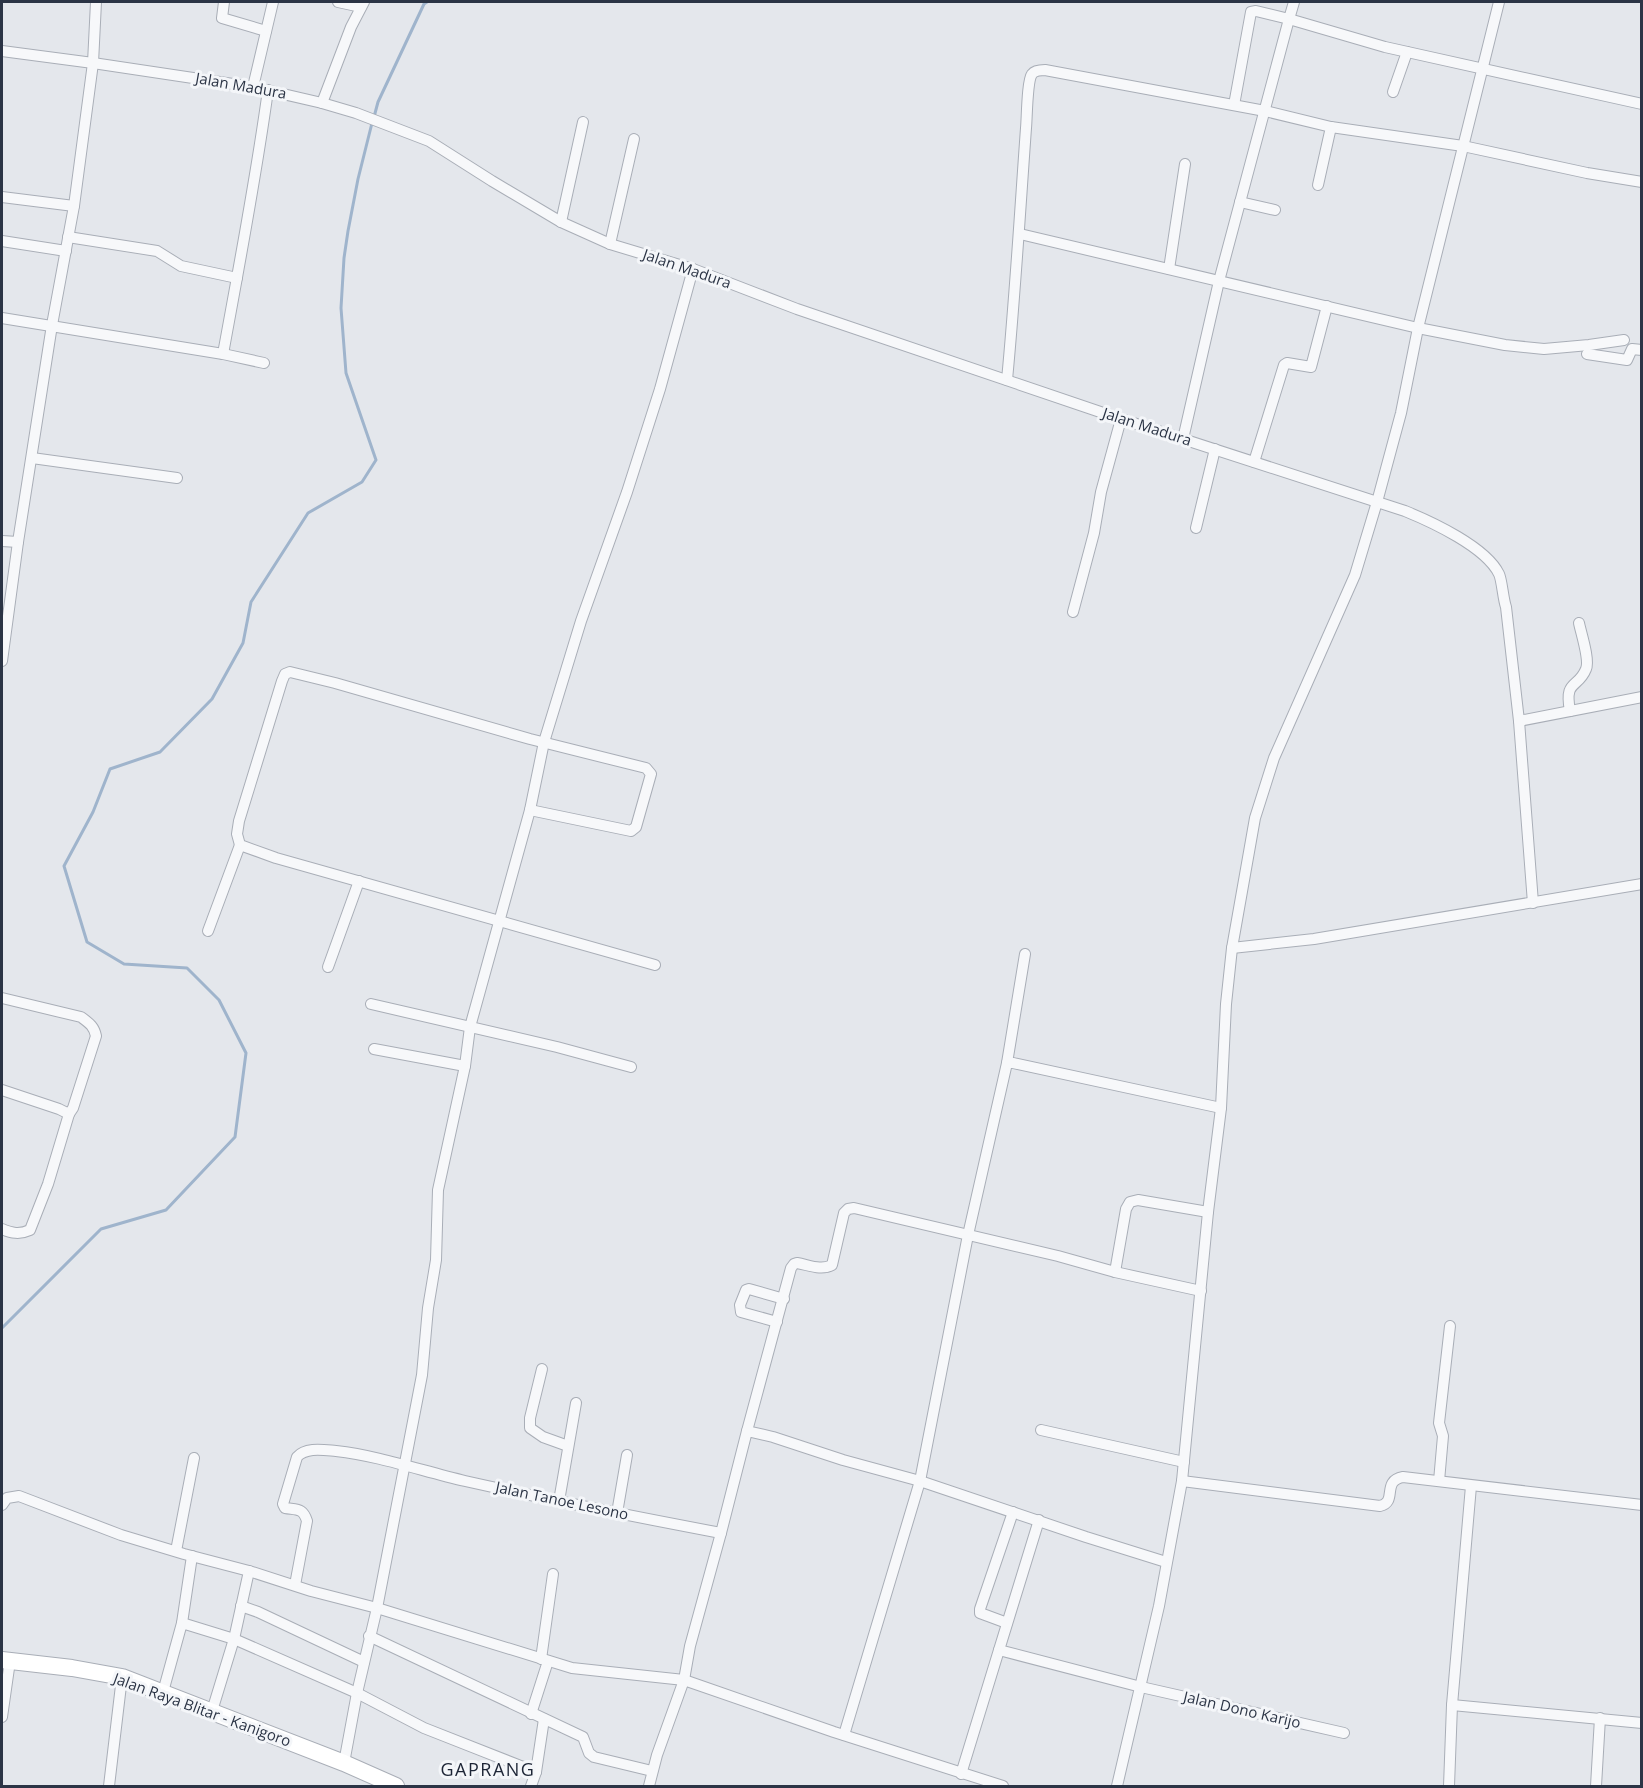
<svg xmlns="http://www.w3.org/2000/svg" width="1643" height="1788" font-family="'Open Sans',sans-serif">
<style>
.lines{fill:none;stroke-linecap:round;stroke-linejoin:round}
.stream{stroke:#9fb4cc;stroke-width:3}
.minor-casing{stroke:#a9aeb7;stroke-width:12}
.secondary-casing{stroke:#a9aeb7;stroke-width:18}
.minor{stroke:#f7f8fa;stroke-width:10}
.secondary{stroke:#fff;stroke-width:16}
.labels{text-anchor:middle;stroke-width:6;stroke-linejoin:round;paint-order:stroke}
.street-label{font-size:15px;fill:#2b3445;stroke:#f4f6f9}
.quarter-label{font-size:18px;letter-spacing:1.5px;fill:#1d2536;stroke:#f4f6f9}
</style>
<rect width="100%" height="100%" fill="#e4e7ec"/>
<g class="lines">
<g class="stream">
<path d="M374,117L378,102L424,4L427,2"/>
<path d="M2,1328L101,1229L166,1210L235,1137L246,1053L219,1000L187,968L124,964L87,942L64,866L93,812L110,769L160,752L212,699L243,643L251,602L308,513L362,482L376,460L346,373L341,308L344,258L348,231L358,179L372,123"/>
</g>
<defs>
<g id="minor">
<path d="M224,2L222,18L266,31"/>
<path d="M338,2L361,7"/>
<path d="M2,51L93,63L253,87L322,103L356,113L429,141L492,181L561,222L610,244L693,269L797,309L1121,419L1405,511C1432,522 1486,547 1499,574C1502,580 1503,599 1506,607L1519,721L1642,697"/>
<path d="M253,87L273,2"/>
<path d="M1393,92L1407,52"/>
<path d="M322,103L351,27L364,2"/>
<path d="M1234,105L1251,12L1256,11L1289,19L1294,2"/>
<path d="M1318,185L1331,127"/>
<path d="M2,197L74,206"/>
<path d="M1240,202L1275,210"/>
<path d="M561,222L583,122"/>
<path d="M1020,234L1418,328L1505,345L1544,349L1589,345L1624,340"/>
<path d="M68,237L157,251L181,266L237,278"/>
<path d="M2,241L66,251"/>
<path d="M610,244L634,139"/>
<path d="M1169,269L1185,164"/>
<path d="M2,318L223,354L264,363"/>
<path d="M223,354C239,266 256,178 268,90"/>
<path d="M1587,354L1627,360L1632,349L1642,350"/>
<path d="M1007,380C1015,296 1020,212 1026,128C1027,118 1027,81 1032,74C1035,70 1041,70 1045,70L1265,111L1331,127L1463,146L1587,173L1642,182"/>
<path d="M1183,439L1219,281L1289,19L1385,47L1642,104"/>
<path d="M32,458L177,478"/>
<path d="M1254,462L1284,365L1287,363L1311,367L1327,306"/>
<path d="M1196,528L1215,449"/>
<path d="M2,541L18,542"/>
<path d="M1073,612L1094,533L1101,492L1121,419"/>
<path d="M2,661L18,542L52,325L74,206L93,63L96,2"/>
<path d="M1570,711C1564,679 1578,689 1586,669C1590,660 1581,633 1579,623"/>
<path d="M1519,721L1533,903"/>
<path d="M530,810L631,831L636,827L651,774L646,768L530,739L335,683L290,672L285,674L282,681L239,821L237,834L240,845L276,858L655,965"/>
<path d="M208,931L240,845"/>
<path d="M1232,948L1314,939L1642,884"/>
<path d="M328,967L359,881"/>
<path d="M2,998L81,1017C89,1023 94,1026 96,1036L73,1108L69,1114"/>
<path d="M371,1004L557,1047L631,1067"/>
<path d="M374,1049L465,1066"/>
<path d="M1007,1063L1025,954"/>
<path d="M2,1090L59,1109L69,1114L48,1184L30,1230C19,1235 12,1233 2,1229"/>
<path d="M1115,1272L1126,1209L1130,1202L1138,1200L1208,1212"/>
<path d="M777,1322L741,1312L740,1305L746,1290L749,1289L784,1299"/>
<path d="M542,1369L530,1418V1428L543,1437L568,1446"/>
<path d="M1041,1430L1184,1462"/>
<path d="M747,1431L791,1268L794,1264L797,1263C809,1265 821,1271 832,1265L844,1213L848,1209L854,1208L1058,1256L1115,1272L1201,1291"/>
<path d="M1182,1481L1380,1506C1398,1502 1381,1481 1403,1477L1642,1505"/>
<path d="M1439,1481L1443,1436L1439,1423L1450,1326"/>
<path d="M559,1501L576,1403"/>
<path d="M2,1505L7,1498L19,1496L121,1535L184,1554L249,1571L311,1591L377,1608L572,1668L684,1680L834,1732L1003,1786"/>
<path d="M617,1513L627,1455"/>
<path d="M176,1551L194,1458"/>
<path d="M295,1585L307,1521C303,1508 298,1510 285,1508L283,1504L297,1457C306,1447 323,1450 336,1451C380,1456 422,1471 465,1481C550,1500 636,1517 721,1533"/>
<path d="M241,1606L258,1612L364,1662"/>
<path d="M182,1623L192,1556"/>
<path d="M1007,1623L980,1613V1609L1013,1512"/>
<path d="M369,1636L583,1737L589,1753L594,1757L652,1771"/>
<path d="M999,1650L1039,1520"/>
<path d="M541,1659L553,1574"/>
<path d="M163,1692L182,1623L234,1639L357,1693L424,1728L536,1772"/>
<path d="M1452,1705L1642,1723"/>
<path d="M212,1711L234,1639L249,1571"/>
<path d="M531,1714L548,1661"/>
<path d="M2,1717L10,1661"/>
<path d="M844,1735L920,1481L968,1235L1007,1063H1013L1221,1108"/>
<path d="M344,1763L357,1693L377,1608L422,1375L428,1308L436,1260L438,1190L465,1066L470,1027L530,810L544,742L581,621L627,492L660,389L693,269"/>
<path d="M961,1774L999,1650L1141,1687L1344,1733"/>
<path d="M109,1786L122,1677"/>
<path d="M531,1786L536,1772L544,1719"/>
<path d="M649,1786L657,1755L684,1680L690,1646L721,1533L747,1431L773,1437L843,1460L920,1481L1086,1537L1166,1562"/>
<path d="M1117,1786L1159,1606L1182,1481L1208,1212L1221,1108L1226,1004L1232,948L1255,818L1274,758L1355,575L1377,502L1401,413L1418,328L1499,2"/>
<path d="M1449,1786L1452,1705L1471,1486"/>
<path d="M1596,1786L1600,1718"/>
</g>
<path id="secondary" d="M2,1660L72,1668L122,1677L344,1763L396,1786"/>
</defs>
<use href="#minor" class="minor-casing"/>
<use href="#secondary" class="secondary-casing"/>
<use href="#minor" class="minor"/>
<use href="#secondary" class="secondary"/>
</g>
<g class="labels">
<g class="street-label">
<text transform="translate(241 86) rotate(10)" y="5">Jalan Madura</text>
<text transform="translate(687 269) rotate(19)" y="5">Jalan Madura</text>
<text transform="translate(1147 427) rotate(18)" y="5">Jalan Madura</text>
<text transform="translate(562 1501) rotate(12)" y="5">Jalan Tanoe Lesono</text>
<text transform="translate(202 1710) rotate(20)" y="5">Jalan Raya Blitar - Kanigoro</text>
<text transform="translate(1242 1710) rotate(13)" y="5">Jalan Dono Karijo</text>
</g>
<g class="quarter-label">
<text x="488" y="1776">GAPRANG</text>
</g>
</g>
<rect width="1643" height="1788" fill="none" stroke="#2b3445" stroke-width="6"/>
</svg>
